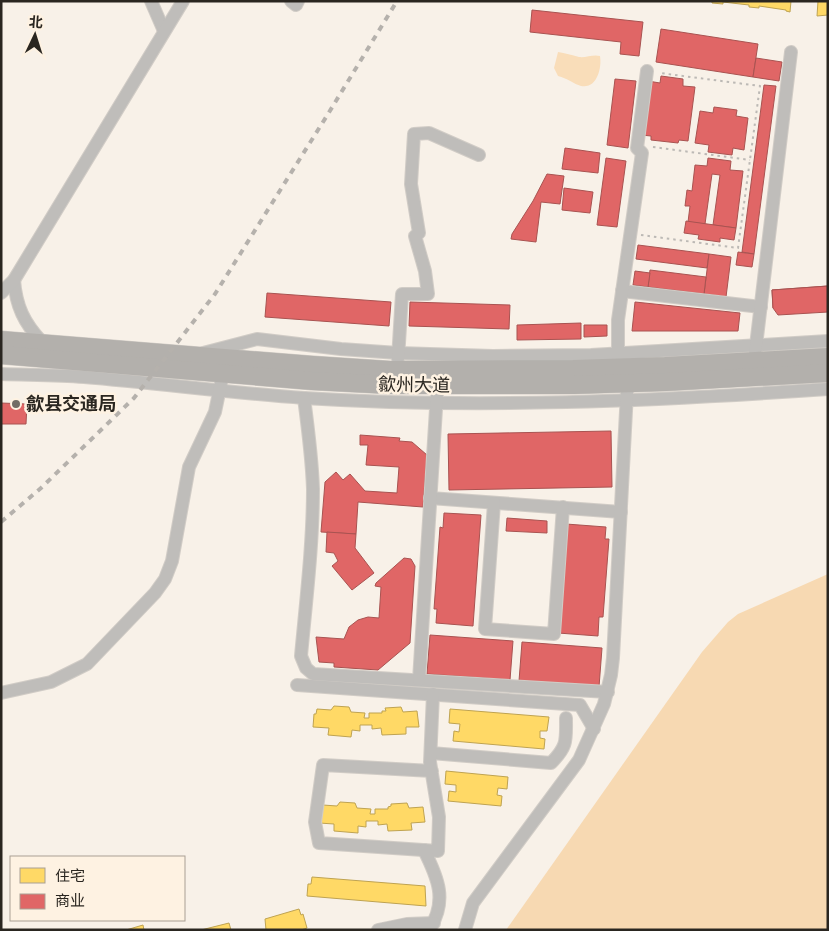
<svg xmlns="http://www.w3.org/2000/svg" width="829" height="931" font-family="'Varela Round','Noto Sans SC',sans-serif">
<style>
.green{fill:#f7d9b2}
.water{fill:#f9ddb9}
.homes{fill:#ffd966;stroke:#bfa351}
.shops{fill:#e06666;stroke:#a95351}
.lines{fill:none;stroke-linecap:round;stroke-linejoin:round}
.minor-casing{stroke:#d1ccc6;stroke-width:14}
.highway-casing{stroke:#d1ccc6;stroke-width:19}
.path{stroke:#bcb9b5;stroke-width:2;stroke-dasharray:2.5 4;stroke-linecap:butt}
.minor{stroke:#bfbdba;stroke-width:12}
.highway{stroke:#b3b0ac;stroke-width:18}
.rail{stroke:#b5b1ac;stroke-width:4;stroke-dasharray:6 6;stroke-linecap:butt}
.poi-dot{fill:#726d66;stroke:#fef2e2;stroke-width:2}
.labels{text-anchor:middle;stroke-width:5;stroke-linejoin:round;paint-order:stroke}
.street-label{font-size:18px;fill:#2a2620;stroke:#fef2e2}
.poi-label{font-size:18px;font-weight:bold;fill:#2a2620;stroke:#fef2e2;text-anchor:start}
</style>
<rect width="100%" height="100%" fill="#f8f1e8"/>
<path class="green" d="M828,574V930H506L702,652L728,622L738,614Z"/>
<path class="water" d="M558,52C565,53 572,55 579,57C586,58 593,54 600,56C602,68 597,89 581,86C574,84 567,78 558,76L554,68Z"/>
<g class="homes">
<path d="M712,1H791L790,12L786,11V10L759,6V8L749,7V5L723,2V4L712,3Z"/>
<path d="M818,1H828V15L817,16Z"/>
<path d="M334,706L349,707L351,712L365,713L364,718H369V713H382V711H386L385,708L401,707L403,712L417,711L419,727H406V734L382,735L381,728L372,729V725H360V731L352,730L351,737L328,735L329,728L313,727L314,714H316L317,709L331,710Z"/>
<path d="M450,709L549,717L547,731H540V738L545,739L544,749L453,741L454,731L459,732L460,724L449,723Z"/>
<path d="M446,771L508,777L507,789L498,788L497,795L502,796L501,806L448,801L449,791L456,792V785L445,784Z"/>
<path d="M340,802L355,803L357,808L371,809L370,814H375V809H388V807L391,806V804L407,803L409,808L423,807L425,822L411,823L412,830L388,831L387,824L378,825V821H366V827L358,826V833L334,831V824L319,823L323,805L337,806Z"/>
<path d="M312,877L425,886L426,906L307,896L308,884H311Z"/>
<path d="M299,909L301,915L303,914L307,928L301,930H266L265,919Z"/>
<path d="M229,923L231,930H201Z"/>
<path d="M143,925L144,930H126Z"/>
</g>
<g class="shops">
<path d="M532,10L643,22L639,56L620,54L621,42L530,32Z"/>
<path d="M661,29L758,44L753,77L656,62Z"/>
<path d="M756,58L782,62L779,81L753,77Z"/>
<path d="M661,76L683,79V86L695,87L688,141L679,140L678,143L651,140V136L641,135L648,81L660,83Z"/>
<path d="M615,79L636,81L628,148L607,145Z"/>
<path d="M764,85L776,86L754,254L742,252Z"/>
<path d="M714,107L737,110L736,116L748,118L744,150L733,148L732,155L708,152L709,145L695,143L700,111L713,113Z"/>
<path d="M565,148L600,153L598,173L562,169Z"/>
<path d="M606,158L626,161L617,227L597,225Z"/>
<path d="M708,158L731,161L730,170L743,171L736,228L713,225L720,175L712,174L705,224L688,222L690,206H685L687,190L692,191L695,165L707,166Z"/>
<path d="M547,174L564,176L560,204L541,202L536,242L511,239L512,234L533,201Z"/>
<path d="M564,188L593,192L590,213L562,210Z"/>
<path d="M686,221L736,228L734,240L720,238V242L698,239L699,235L684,233Z"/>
<path d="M638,245L709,254L707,268L636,259Z"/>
<path d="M738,252L754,254L752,267L736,265Z"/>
<path d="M709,254L731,257L726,297L704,294Z"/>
<path d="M650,270L706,277L704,294L648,287Z"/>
<path d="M635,271L650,273L648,287L633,285Z"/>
<path d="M828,286V304L773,308L772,290Z"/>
<path d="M828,286V312L778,315L773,308L772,290Z"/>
<path d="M267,293L391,302L389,326L265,317Z"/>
<path d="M410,302L510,305L509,329L409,326Z"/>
<path d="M635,302L740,313L738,331H632Z"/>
<path d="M581,323V339L517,340V325Z"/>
<path d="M584,325H607V336L584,337Z"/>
<path d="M1,403L27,404L26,424H1Z"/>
<path d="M611,431L612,487L449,490L448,434Z"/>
<path d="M360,435L400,438L399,441L412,442L427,455L423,507L358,502L356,534L321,532L325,482L336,472L343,480L350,474L365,491L397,493L399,467L366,465L368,445H360Z"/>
<path d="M444,513L481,515L473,626L436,623L437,609H434L440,527L443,528Z"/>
<path d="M507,518L547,521V533L506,531Z"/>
<path d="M566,524L606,527L605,539H609L603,617H599L598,636L558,633Z"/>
<path d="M327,532L356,534L355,548L374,573L352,590L332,566L338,561L334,553L326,552Z"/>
<path d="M404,558L411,559L415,566L410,643L378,670L334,667V663L319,662L316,637L344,639L349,627L358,620L368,617L379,618L381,587L375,586L376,583Z"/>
<path d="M430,635L513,641L510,680L427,674Z"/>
<path d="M522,642L602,648L599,687L519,681Z"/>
</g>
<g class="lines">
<defs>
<g id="minor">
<path d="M151,1L164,31"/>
<path d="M291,1L296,5L298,1"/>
<path d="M14,280C16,306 24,323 42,342"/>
<path d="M622,291L761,307"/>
<path d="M1,293L14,280L183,1"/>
<path d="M203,353L257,339L341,349L398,353L493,356L591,355L828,341"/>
<path d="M755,354L791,52"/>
<path d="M398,359L402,294H428L425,271L415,236L419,233L411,184L414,134L429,133L479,155"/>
<path d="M618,360V320L642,153L637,148L647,71"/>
<path d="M1,374C29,375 57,375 84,377C158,383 231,393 304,398C478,409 654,401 828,389"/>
<path d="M304,398C308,428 312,458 313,489C313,544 306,601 301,656L306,668L313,674L608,692"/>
<path d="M430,498L621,512"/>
<path d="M494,503L485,629L554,634L563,507"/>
<path d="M419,680L437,393"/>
<path d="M297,685L580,705L594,729"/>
<path d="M1,693L51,682L87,664L155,593L165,579L172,561L189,467L215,412L221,383"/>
<path d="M431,753L551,763C568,746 566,740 566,718"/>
<path d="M432,771L323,765L315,822L319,843L438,851L439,817L430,762L433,694"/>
<path d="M424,850C438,878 448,901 429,930"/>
<path d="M378,930L407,924L434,923"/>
<path d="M465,930L473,903L579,760L604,704L611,675L613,658L627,392"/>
</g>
<g id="highway">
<path d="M1,340L313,365L390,370L573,369L665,366L828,357"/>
<path d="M1,355L312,381L389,385H574L666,382L828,373"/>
</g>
</defs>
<use href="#minor" class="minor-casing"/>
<use href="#highway" class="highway-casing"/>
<g class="path">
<path d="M653,147L750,160"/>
<path d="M641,235L738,248L760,86L660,73"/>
</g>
<use href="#minor" class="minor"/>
<use href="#highway" class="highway"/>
<path class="rail" d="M1,522L41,488L134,398L215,294L328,114L397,1"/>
</g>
<circle class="poi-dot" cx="16" cy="404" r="5"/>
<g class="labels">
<g class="street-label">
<text transform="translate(414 385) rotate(1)" y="6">歙州大道</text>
</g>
<g class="poi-label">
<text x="26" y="410">歙县交通局</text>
</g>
</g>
<rect width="829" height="931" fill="none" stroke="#2a2620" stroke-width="5"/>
<rect x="10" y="856" width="175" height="65" fill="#fef2e2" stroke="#a9a094"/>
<rect x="20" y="868" width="25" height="15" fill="#ffd966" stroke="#a9a094"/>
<text x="55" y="881" font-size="15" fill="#2a2620">住宅</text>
<rect x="20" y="894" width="25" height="15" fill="#e06666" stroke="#a9a094"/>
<text x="55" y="906" font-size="15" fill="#2a2620">商业</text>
<g transform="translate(35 35) rotate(4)" stroke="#fef2e2" stroke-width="4" paint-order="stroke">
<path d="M0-4L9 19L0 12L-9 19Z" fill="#2a2620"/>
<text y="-8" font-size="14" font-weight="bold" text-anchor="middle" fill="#2a2620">北</text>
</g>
</svg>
